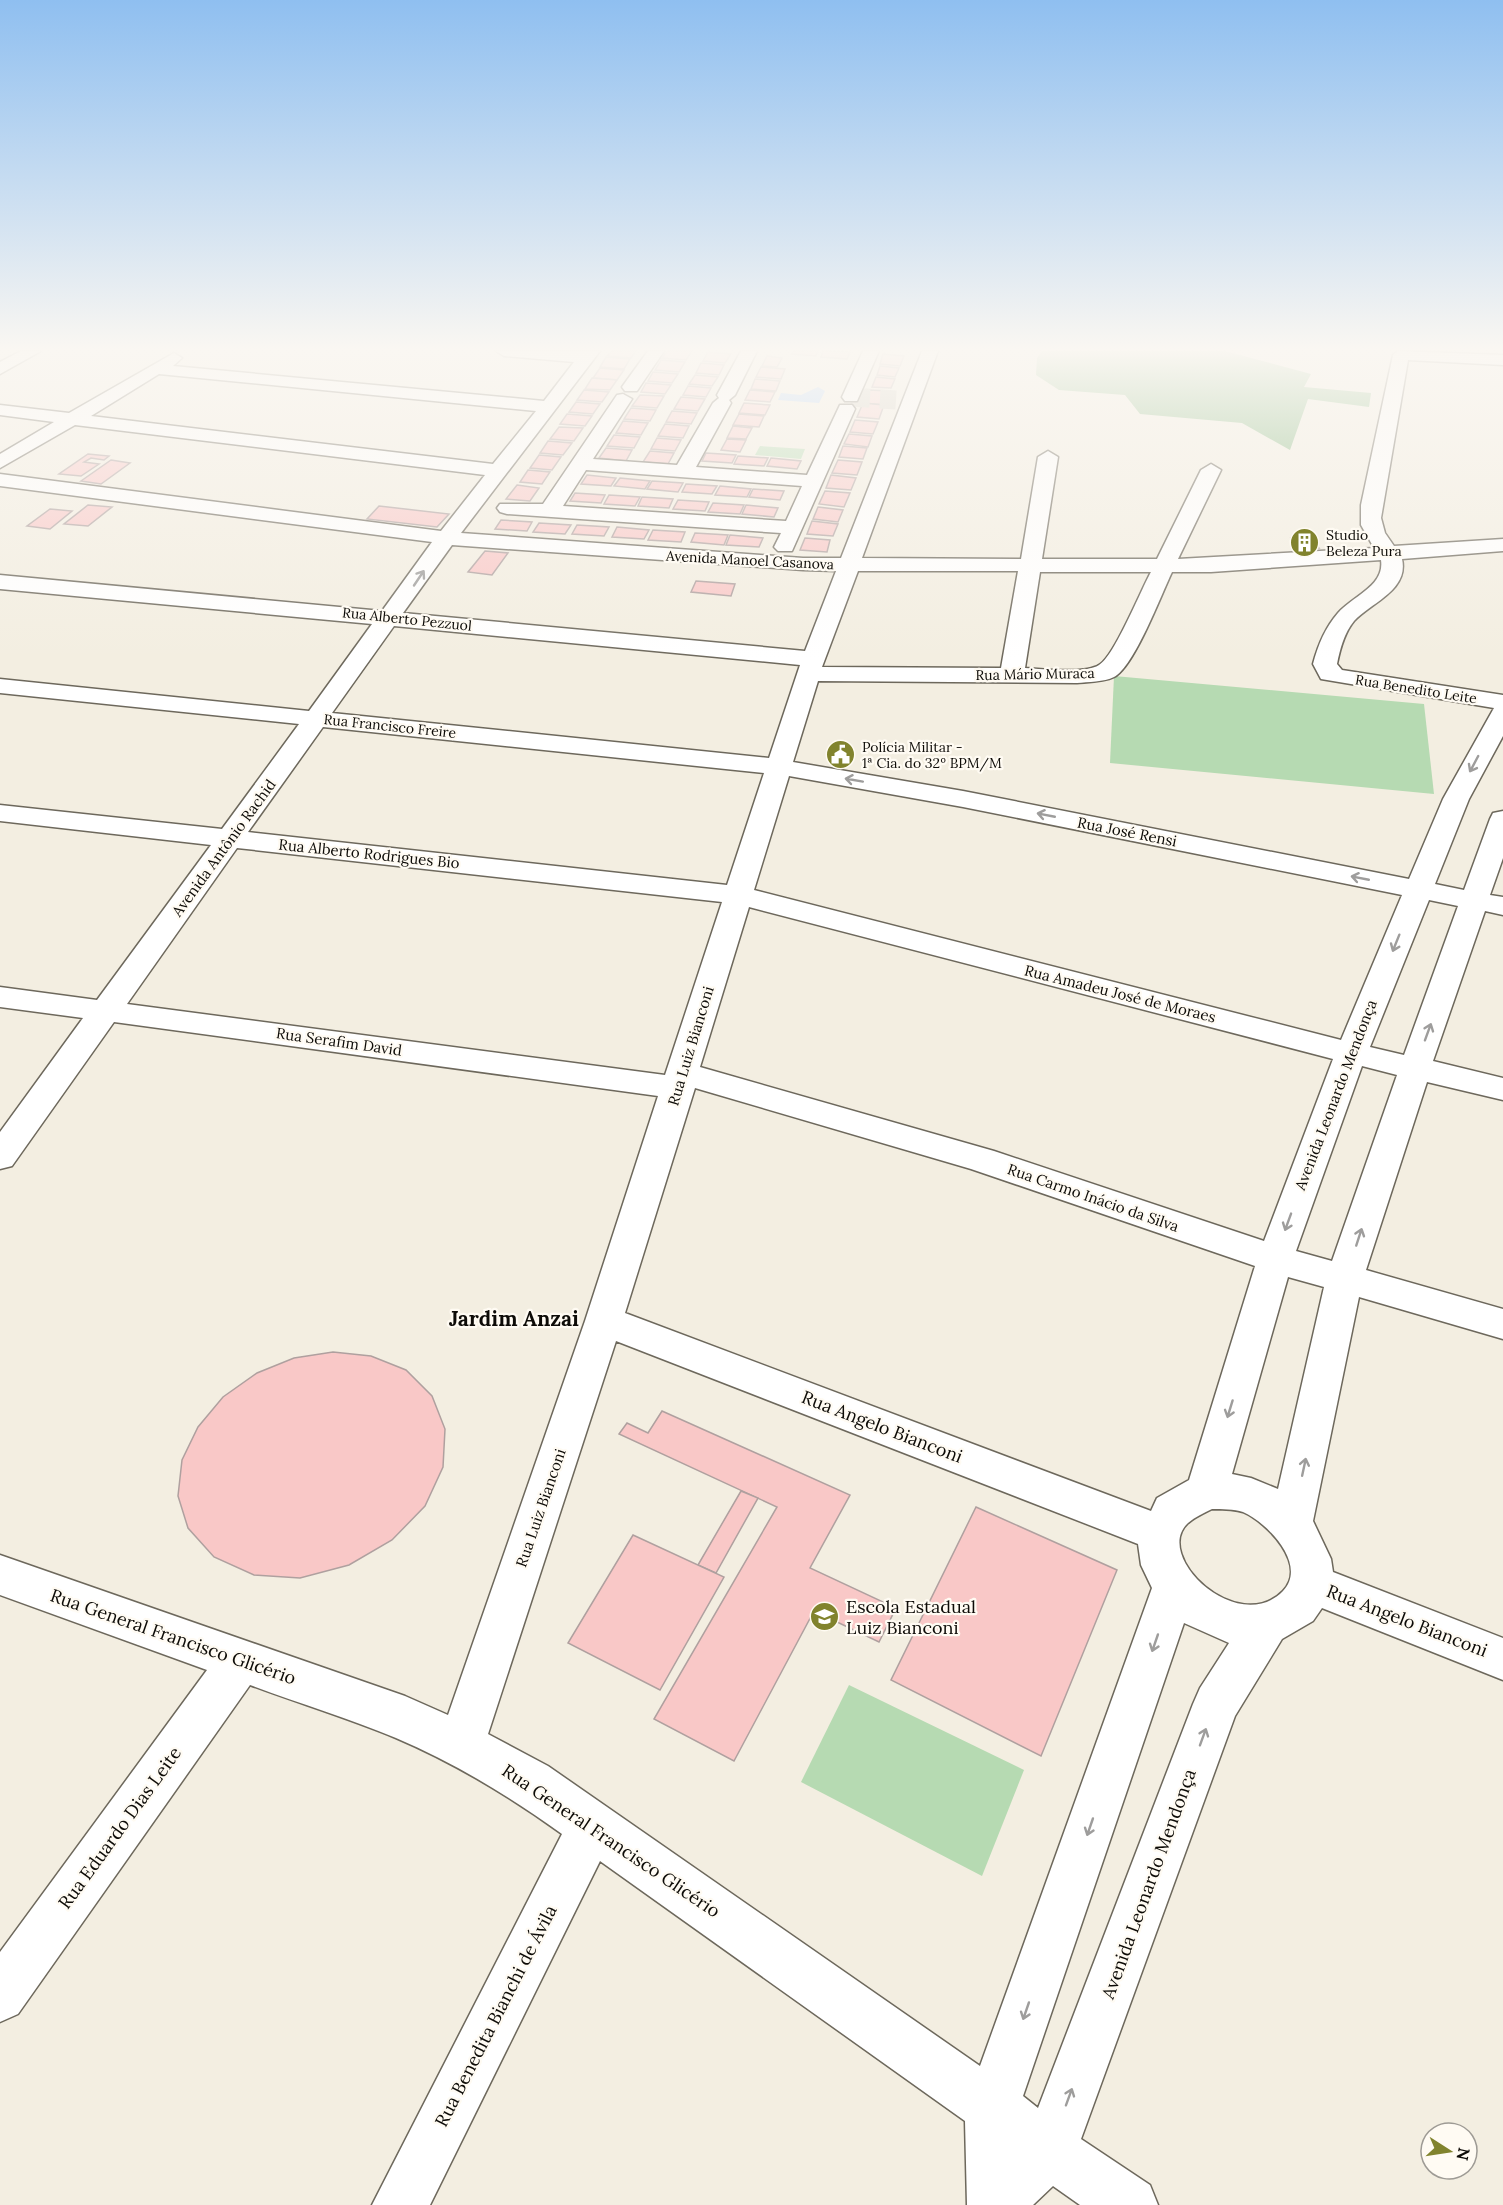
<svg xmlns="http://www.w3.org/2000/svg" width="1503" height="2205" font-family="Lora,serif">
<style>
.green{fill:#b6dab2}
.forest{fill:#88b983}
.water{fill:#abcffc}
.building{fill:#f9c8c7;stroke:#afa09f;stroke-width:1.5}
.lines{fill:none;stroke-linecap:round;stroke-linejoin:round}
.minor-tunnel{stroke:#d0ccc0;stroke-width:19;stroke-dasharray:19 10;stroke-linecap:butt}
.minor-casing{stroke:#6d685c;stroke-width:3}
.minor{fill:#fff;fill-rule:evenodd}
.oneway{stroke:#9e9d9c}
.labels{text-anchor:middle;stroke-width:4.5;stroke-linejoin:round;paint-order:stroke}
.far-poi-label{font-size:14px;fill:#0d0b07;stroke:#fffbf3;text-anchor:start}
.far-street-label{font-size:14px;fill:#0d0b07;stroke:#fffbf3}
.street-label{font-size:15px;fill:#0d0b07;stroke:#fffbf3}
.near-street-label{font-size:18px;fill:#0d0b07;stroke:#fffbf3}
.near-poi-label{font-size:18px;fill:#0d0b07;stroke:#fffbf3;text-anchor:start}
.district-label{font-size:21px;font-weight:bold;fill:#0d0b07;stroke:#fffbf3}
</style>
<rect width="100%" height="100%" fill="#f3eee1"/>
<g class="green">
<path d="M760,446L805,449L801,459L755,455Z"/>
<path d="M1114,676L1424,704L1434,794L1110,763Z"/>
<path d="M849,1685L1024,1770L982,1876L801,1782Z"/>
</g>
<path class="forest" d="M1042,351H1225L1311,374L1304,387L1371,393L1369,407L1308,399L1290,450L1242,423L1140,414L1125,395L1059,390L1036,375L1037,358Z"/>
<path class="water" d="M818,387L825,391L819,403L778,400L781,393L801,395Z"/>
<g class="building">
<path d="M612,351H636L631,358L607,356Z"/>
<path d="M667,351H692L686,360L662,358Z"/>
<path d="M794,351H818L816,356L792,354Z"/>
<path d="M823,351H826L850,352L847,359L821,357Z"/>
<path d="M708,352L731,354L725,363L703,361Z"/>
<path d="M883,354L904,356L900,366L880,364Z"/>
<path d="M767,356L782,358L777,367L762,366Z"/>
<path d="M606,357L630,359L624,369L600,367Z"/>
<path d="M661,360L685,362L679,372L655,370Z"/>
<path d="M701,363L724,365L719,375L696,373Z"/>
<path d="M880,366L899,368L895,377L877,375Z"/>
<path d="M761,367L785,369L781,379L756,377Z"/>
<path d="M600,368L624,370L617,380L593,378Z"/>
<path d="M653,372L678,374L672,383L648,381Z"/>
<path d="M695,375L718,377L712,386L689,384Z"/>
<path d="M876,377L895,379L891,388L872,387Z"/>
<path d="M592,378L617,380L610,390L585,389Z"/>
<path d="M755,379L780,381L776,391L751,389Z"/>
<path d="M646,383L671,385L665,394L641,392Z"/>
<path d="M688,386L711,388L706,397L683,395Z"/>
<path d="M584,390L609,392L602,402L577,400Z"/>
<path d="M750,390L775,392L770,402L745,400Z"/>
<path d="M869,390L890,391L884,405L863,403Z"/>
<path d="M640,395L664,396L657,408L632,406Z"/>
<path d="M681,397L705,399L698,411L674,409Z"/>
<path d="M576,402L600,404L593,414L569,412Z"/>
<path d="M744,403L770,405L765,415L739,413Z"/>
<path d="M863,403L884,405L879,419L857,417Z"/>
<path d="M631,408L656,410L650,421L624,419Z"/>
<path d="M672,411L697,413L691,424L666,422Z"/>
<path d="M567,414L592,416L585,426L560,424Z"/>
<path d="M739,414L764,416L759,427L733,425Z"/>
<path d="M855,420L878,422L873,434L850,432Z"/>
<path d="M623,421L648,423L641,435L616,433Z"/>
<path d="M665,424L689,426L683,438L658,436Z"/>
<path d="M733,426L752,428L746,439L727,438Z"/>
<path d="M559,427L583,428L574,441L550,439Z"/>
<path d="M849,434L872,436L868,447L844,444Z"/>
<path d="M614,435L640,437L634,448L607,446Z"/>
<path d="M657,438L681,440L675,451L651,449Z"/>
<path d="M727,439L746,440L740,452L721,450Z"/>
<path d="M548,441L572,443L563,455L540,453Z"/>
<path d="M843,446L867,448L863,459L839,457Z"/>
<path d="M606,448L632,450L626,461L599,458Z"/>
<path d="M650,451L674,453L668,464L643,462Z"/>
<path d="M706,453L736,455L732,463L702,461Z"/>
<path d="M88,454L109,456L104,460L91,458L84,462L99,464L81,476L59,474Z"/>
<path d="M539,455L561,457L552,470L530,468Z"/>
<path d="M738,456L768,458L764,466L734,464Z"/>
<path d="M771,458L801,461L797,469L767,466Z"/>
<path d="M111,460L130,463L101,484L81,481Z"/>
<path d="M838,460L862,462L857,475L832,473Z"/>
<path d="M528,470L550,472L542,484L520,482Z"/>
<path d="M587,475L616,478L611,486L581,484Z"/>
<path d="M831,475L856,478L851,490L826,488Z"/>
<path d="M620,478L650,481L645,489L614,486Z"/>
<path d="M652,481L683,483L678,492L647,489Z"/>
<path d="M686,484L717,486L712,494L682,492Z"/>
<path d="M517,485L539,488L530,501L506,499Z"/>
<path d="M720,486L751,489L747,497L715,495Z"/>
<path d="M753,489L784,491L780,500L749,497Z"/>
<path d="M825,491L850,493L844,507L819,504Z"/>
<path d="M575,493L605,495L601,503L570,501Z"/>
<path d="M609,495L640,497L635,506L604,504Z"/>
<path d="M642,497L673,499L669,508L638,506Z"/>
<path d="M678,500L709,502L705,511L673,509Z"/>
<path d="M713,503L744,505L740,514L708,512Z"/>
<path d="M88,505L112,507L88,526L64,524Z"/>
<path d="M746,505L778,508L774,517L742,514Z"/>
<path d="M379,506L449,514L437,527L367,519Z"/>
<path d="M818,507L843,510L838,522L813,519Z"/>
<path d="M50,509L72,511L50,529L27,526Z"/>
<path d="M501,520L532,522L527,531L495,529Z"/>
<path d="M812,521L838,524L833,536L807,534Z"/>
<path d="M539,523L571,525L565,534L533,532Z"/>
<path d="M577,525L609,527L604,536L572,534Z"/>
<path d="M617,527L649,530L644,539L612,537Z"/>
<path d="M653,530L685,532L681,542L648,540Z"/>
<path d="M695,533L728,535L724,545L691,542Z"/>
<path d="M730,535L763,538L759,547L726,545Z"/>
<path d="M1308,536L1319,548L1299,549L1291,538Z"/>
<path d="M805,538L830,540L827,552L800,550Z"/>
<path d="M485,551L508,553L492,575L468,572Z"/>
<path d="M696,581L735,584L731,596L691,592Z"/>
<path d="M333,1352L371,1356L406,1370L432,1396L445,1429L443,1467L425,1506L392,1540L349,1565L300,1578L254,1575L214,1557L188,1528L178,1496L182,1460L198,1427L223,1397L257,1373L294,1358Z"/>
<path d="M662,1411L850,1495L810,1568L896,1608L879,1642L814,1611L734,1761L654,1719L777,1507L619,1434L627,1423L648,1433Z"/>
<path d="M741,1491L758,1498L716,1573L698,1565Z"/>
<path d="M976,1507L1117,1570L1041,1756L891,1680Z"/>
<path d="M633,1535L724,1577L660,1690L568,1643Z"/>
</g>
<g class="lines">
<path class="minor-tunnel" d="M851,397L896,400"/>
<defs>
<g id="minor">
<path d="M21,351H41L0,374V362Z"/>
<path d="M496,351H600L461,533L803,558H841L922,351H938L862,558L1021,559L1038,457L1048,451L1058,457L1042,559H1157L1201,470L1211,464L1221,470L1178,559L1374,548L1361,525V505L1393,355L1398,351L1503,355V365L1408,360L1381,518L1385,533L1394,546L1503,539V551L1402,559C1409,590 1372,602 1354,621C1344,633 1340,649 1337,664L1342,670L1503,695V736L1469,799L1435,884L1464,890L1490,819L1493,813L1503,811V858L1490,895L1503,897V915L1485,911L1433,1061L1503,1078V1100L1427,1082L1366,1270L1503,1309V1339L1359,1297L1313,1521L1331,1559L1333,1572L1503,1638V1680L1322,1608L1313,1621L1282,1639L1235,1716L1081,2139L1150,2185L1158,2205H1080L1053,2186L1033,2205H967L965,2121L600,1861L430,2205H372L562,1834C509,1796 455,1763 396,1738C348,1718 298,1703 250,1685L18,2014L0,2022V1952L207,1670L0,1595V1555L405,1696L448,1715L585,1321L658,1096L114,1022L12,1166L0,1169V1132L83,1018L0,1007V987L97,1000L211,845L0,821V805L222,829L299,724L0,693V679L309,711L372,624L0,589V575L382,611L432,542L0,486V474L441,531L485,475L75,425L0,468V454L54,422L0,415V405L69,413L174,353L182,358L173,366L544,401L574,362L504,356ZM159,374L536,411L493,464L91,416ZM452,545L803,570L836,571L805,651L403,613ZM1381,560C1385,586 1353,596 1338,613C1325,628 1318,645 1313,664L1321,679L1494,708L1443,799L1409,879L963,791L793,762L818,681L1077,683C1088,682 1104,682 1114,677C1134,667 1161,595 1172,572H1211ZM858,571H1018L1001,668L822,667ZM1040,572H1151C1141,590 1114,657 1099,665C1085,674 1042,669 1025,668ZM394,626L800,665L769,758L332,713ZM323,727L764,773L727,885L248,832ZM789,776L963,807L1402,895L1341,1040L754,890ZM237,848L722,902L665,1075L127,1004ZM1429,900L1458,906L1404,1055L1370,1047ZM749,907L1333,1059L1264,1241L994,1151L700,1067ZM1362,1066L1397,1075L1332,1261L1296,1251ZM695,1088L971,1169L1255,1266L1189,1480L1157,1498L1151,1511L625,1313ZM1288,1277L1324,1287L1278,1489L1251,1478L1232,1474ZM616,1341L1138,1544L1141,1565L1152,1588L980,2066L548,1766L488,1734ZM1212,1509C1222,1509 1234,1509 1243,1512C1268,1523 1308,1565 1283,1591C1238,1637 1152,1556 1188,1523C1195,1517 1204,1513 1212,1509ZM1184,1623L1229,1643L1200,1688L1193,1704L1038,2108L1023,2096Z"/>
<path d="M648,351H664L637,391H625L622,387Z"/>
<path d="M741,351H757L735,395L729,400L731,403L696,467L807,475L840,405H852L855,409L792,551H778L774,547L781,533L507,514L500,512L497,508L500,504H543L617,395L623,394L632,399L593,459L677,465L713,403L719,398L717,395ZM586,470L802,486L786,521L563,506Z"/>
<path d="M863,351H879L857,401H845L842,397Z"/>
</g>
</defs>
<use href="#minor" class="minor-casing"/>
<use href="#minor" class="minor"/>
</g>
<defs><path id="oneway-shaft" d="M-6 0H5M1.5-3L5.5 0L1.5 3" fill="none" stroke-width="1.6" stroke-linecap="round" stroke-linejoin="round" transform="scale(1.5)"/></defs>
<g class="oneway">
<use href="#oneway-shaft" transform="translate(419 578) rotate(-56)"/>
<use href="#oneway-shaft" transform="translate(1474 764) rotate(118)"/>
<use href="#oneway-shaft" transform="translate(854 780) rotate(-170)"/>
<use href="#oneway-shaft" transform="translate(1046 815) rotate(-169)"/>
<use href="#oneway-shaft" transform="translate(1360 878) rotate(-169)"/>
<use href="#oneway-shaft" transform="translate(1396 943) rotate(112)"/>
<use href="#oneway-shaft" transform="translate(1428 1032) rotate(-70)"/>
<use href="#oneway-shaft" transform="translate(1288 1222) rotate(110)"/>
<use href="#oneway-shaft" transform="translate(1359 1237) rotate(-72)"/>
<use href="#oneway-shaft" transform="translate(1230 1409) rotate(107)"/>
<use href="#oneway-shaft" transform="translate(1304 1467) rotate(-78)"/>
<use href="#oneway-shaft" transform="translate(1155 1643) rotate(109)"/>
<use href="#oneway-shaft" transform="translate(1203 1737) rotate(-70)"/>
<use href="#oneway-shaft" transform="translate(1090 1827) rotate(109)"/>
<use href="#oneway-shaft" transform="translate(1026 2011) rotate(109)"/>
<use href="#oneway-shaft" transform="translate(1069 2097) rotate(-70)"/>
</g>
<linearGradient id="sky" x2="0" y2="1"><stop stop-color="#8fbff0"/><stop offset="0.53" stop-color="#faf7f2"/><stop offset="1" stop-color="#faf7f2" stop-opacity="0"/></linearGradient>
<rect width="1503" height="659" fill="url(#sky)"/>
<defs>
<symbol id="building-disc" viewBox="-11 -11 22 22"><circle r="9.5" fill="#81832d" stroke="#fffbf3"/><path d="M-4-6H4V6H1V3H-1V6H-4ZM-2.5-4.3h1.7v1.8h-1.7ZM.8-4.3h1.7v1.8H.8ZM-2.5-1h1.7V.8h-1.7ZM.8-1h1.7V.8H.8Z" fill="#fff"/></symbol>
<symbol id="civic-disc" viewBox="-11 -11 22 22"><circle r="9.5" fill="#81832d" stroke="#fffbf3"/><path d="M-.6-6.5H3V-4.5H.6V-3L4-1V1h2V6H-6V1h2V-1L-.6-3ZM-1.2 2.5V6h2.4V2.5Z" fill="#fff"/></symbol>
<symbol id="school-disc" viewBox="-11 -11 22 22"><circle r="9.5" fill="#81832d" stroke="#fffbf3"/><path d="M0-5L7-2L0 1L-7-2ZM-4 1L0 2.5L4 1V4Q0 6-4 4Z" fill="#fff"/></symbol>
</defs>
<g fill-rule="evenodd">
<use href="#building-disc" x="1288" y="526" width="33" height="33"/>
<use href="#civic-disc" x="824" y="738" width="33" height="33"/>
<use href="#school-disc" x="808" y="1600" width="33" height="33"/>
</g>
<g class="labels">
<g class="far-poi-label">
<text x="1326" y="540">Studio<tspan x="1326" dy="16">Beleza Pura</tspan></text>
<text x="862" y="752">Polícia Militar -<tspan x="862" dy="16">1ª Cia. do 32º BPM/M</tspan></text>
</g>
<g class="far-street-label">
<text transform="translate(750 560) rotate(3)" y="5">Avenida Manoel Casanova</text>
<text transform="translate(407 619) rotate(6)" y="5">Rua Alberto Pezzuol</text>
<text transform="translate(1035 674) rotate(-1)" y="5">Rua Mário Muraca</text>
<text transform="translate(1416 689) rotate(9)" y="5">Rua Benedito Leite</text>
<text transform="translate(390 726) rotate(6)" y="5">Rua Francisco Freire</text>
</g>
<g class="street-label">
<text transform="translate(1127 832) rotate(11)" y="5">Rua José Rensi</text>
<text transform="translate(224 848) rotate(-54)" y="5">Avenida Antônio Rachid</text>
<text transform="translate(369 854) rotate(6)" y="5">Rua Alberto Rodrigues Bio</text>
<text transform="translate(1120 994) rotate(14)" y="5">Rua Amadeu José de Moraes</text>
<text transform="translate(339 1042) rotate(8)" y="5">Rua Serafim David</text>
<text transform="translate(691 1046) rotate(-73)" y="5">Rua Luiz Bianconi</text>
<text transform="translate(1336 1095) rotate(-69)" y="5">Avenida Leonardo Mendonça</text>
<text transform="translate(1093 1198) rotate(19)" y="5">Rua Carmo Inácio da Silva</text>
<text transform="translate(541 1508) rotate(-71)" y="5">Rua Luiz Bianconi</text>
</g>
<g class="near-street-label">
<text transform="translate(882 1427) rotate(21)" y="6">Rua Angelo Bianconi</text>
<text transform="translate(1407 1621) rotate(21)" y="6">Rua Angelo Bianconi</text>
<text transform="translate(173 1637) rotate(19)" y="6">Rua General Francisco Glicério</text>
<text transform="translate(120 1828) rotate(-54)" y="6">Rua Eduardo Dias Leite</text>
<text transform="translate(611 1841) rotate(34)" y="6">Rua General Francisco Glicério</text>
<text transform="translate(1149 1884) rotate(-70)" y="6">Avenida Leonardo Mendonça</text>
<text transform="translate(496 2016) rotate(-63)" y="6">Rua Benedita Bianchi de Ávila</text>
</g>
<g class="near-poi-label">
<text x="846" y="1613">Escola Estadual<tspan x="846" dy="21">Luiz Bianconi</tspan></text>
</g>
<g class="district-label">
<text x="514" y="1326">Jardim Anzai</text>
</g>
</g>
<g transform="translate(1449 2151) rotate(102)"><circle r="28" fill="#fffbf3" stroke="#9e9b95" stroke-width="1.5"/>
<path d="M0-4.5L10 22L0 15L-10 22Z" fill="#81832d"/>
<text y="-9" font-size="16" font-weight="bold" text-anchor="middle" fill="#0d0b07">N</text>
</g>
</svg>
